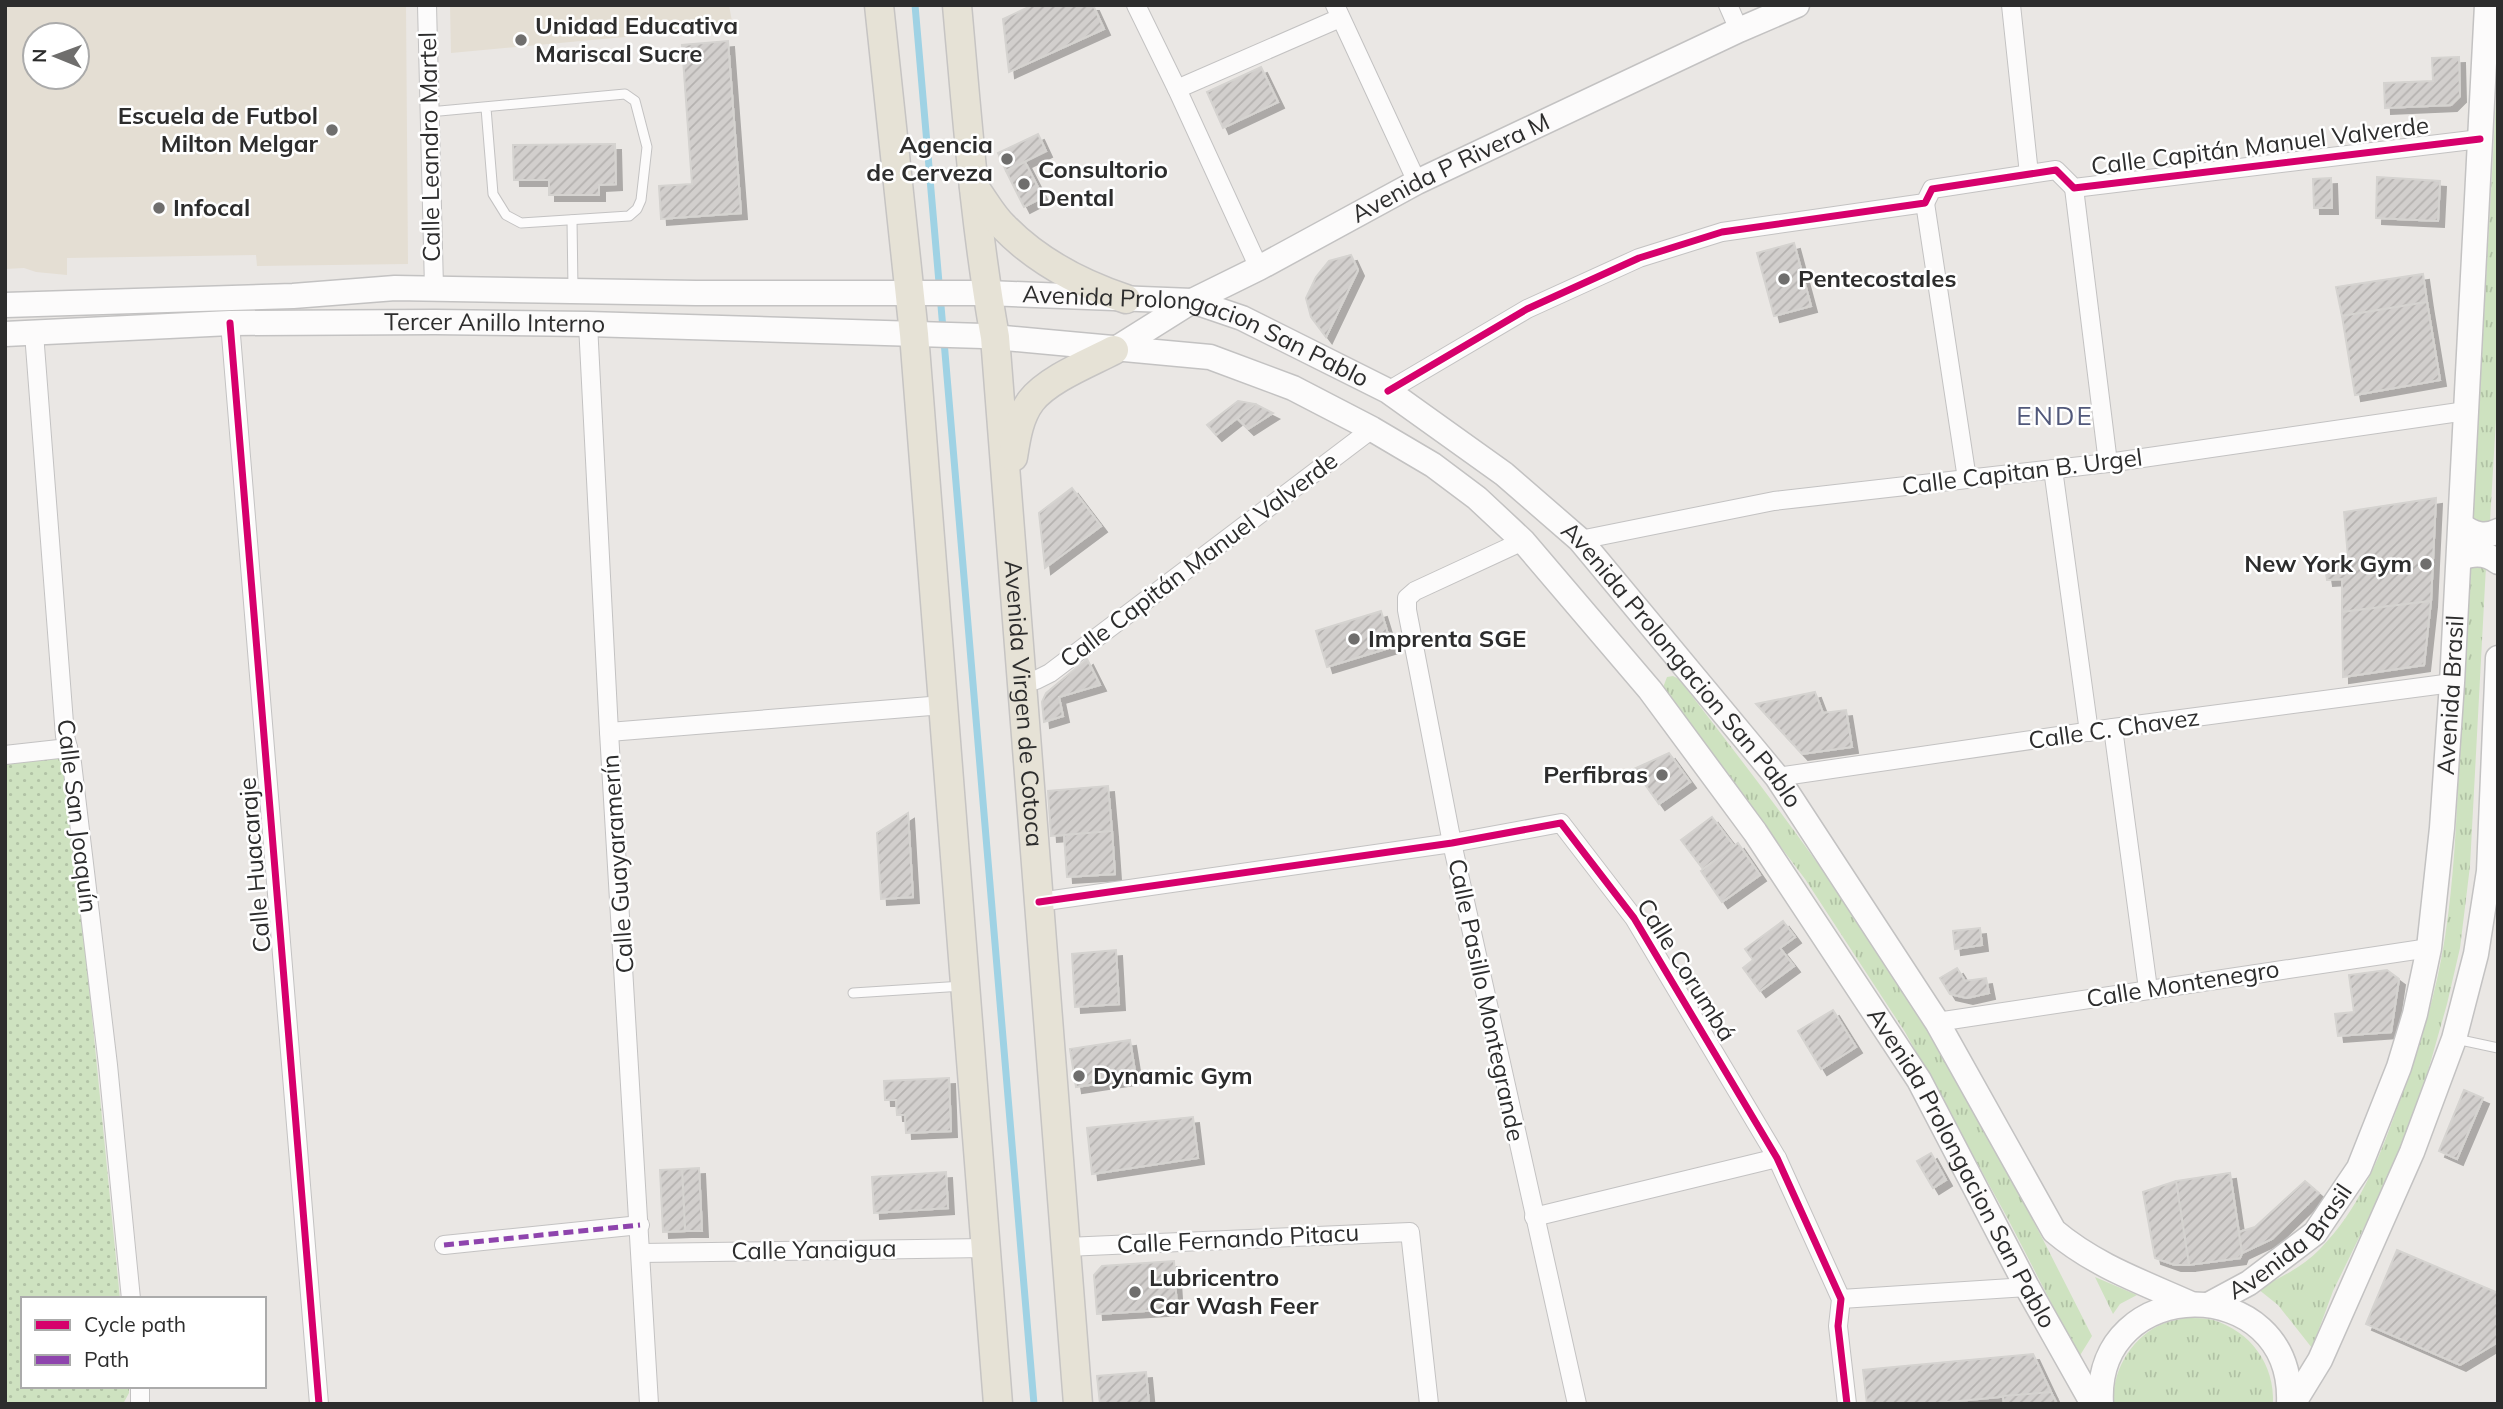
<svg xmlns="http://www.w3.org/2000/svg" width="2503" height="1409" font-family="Mulish,sans-serif">
<style>
.education{fill:#e4ded3;fill-rule:evenodd}
.grass{fill:url(#grass-tufts)}
.park{fill:url(#park-dots)}
.lines{fill:none;stroke-linecap:round;stroke-linejoin:round}
.stream{stroke:#9fd2e4;stroke-width:7}
.building{fill:url(#building-hatch);stroke:#d5d3d0;stroke-width:2;filter:url(#shadow)}
.lane-casing{stroke:#c3c2c2;stroke-width:11}
.street-casing{stroke:#c3c2c2;stroke-width:20}
.secondary-casing{stroke:#c3c2c2;stroke-width:27}
.primary-casing{stroke:#c6c4c3;stroke-width:31}
.lane{stroke:#fcfbfb;stroke-width:9}
.street{stroke:#fcfbfb;stroke-width:18}
.secondary{stroke:#fcfbfb;stroke-width:24}
.primary{stroke:#e6e2d6;stroke-width:28}
.quiet{stroke:#8e44ad;stroke-width:5;stroke-dasharray:10 5;stroke-linecap:butt}
.cycleway-casing{stroke:#fff;stroke-width:11}
.cycleway{stroke:#d6006c;stroke-width:7}
.poi-dot{fill:#6f6e6d;stroke:#fff;stroke-width:2.5}
.labels{text-anchor:middle;stroke-width:5;stroke-linejoin:round;paint-order:stroke}
.poi-label{font-size:24px;font-weight:bold;fill:#2d2d2d;stroke:#fff;text-anchor:start}
.street-label{font-size:24px;fill:#2d2d2d;stroke:#fff}
.neighbourhood-label{font-size:26px;letter-spacing:2px;fill:#51587a;stroke:#fff}
</style>
<defs>
<pattern id="grass-tufts" width="24" height="20" patternUnits="userSpaceOnUse" patternTransform="scale(1.75)"><rect width="24" height="20" fill="#cee2c0"/><path d="M3 7l-1-3M5 7V3M7 7l1-3M15 17l-1-3M17 17v-4M19 17l1-3" fill="none" stroke="#b1c2a5"/></pattern>
<pattern id="park-dots" width="8" height="8" patternUnits="userSpaceOnUse" patternTransform="scale(1.75)"><rect width="8" height="8" fill="#cee2c0"/><path d="M2 2h.1M6 6h.1" fill="none" stroke="#b1c2a5" stroke-width="1.8" stroke-linecap="round"/></pattern>
<pattern id="building-hatch" width="6" height="6" patternUnits="userSpaceOnUse" patternTransform="scale(1.75)"><rect width="6" height="6" fill="#d2cfcd"/><path d="M-1 1l2-2M0 6l6-6M5 7l2-2" fill="none" stroke="#b5b2b0"/></pattern>
<filter id="shadow"><feDropShadow dx="6" dy="6" stdDeviation="0" flood-color="#0004"/></filter>
</defs>
<rect width="100%" height="100%" fill="#eae7e4"/>
<g class="education">
<path d="M5,5H406L408,264L257,266L256,255L67,258V275L36,272L24,268L5,269ZM35,35H77V77H35Z"/>
<path d="M450,5H729L733,27L451,53Z"/>
</g>
<g class="grass">
<path d="M2498,65V385L2490,521L2482,525L2475,521L2473,515Z"/>
<path d="M2470,566H2486L2470,866L2460,948L2447,1004L2417,1110L2392,1170L2333,1291L2312,1348L2278,1305L2258,1289C2279,1278 2303,1267 2320,1249C2358,1210 2378,1162 2396,1111C2417,1055 2436,997 2445,937C2455,873 2457,807 2460,741C2462,683 2466,625 2470,566Z"/>
<path d="M1673,676L1679,679C1770,797 1861,916 1937,1044C1993,1139 2042,1238 2092,1336L2079,1357L2008,1219L1905,1032L1805,879L1662,690L1667,677Z"/>
<path d="M2095,1277L2137,1295L2120,1304L2113,1314Z"/>
<path d="M2185,1318C2194,1318 2204,1318 2213,1320C2250,1331 2275,1364 2273,1404H2114C2111,1373 2130,1340 2158,1326C2166,1322 2176,1320 2185,1318Z"/>
</g>
<path class="park" d="M60,757L67,764L120,1299H23V1386H129V1393L123,1404H5V764Z"/>
<g class="lines">
<g class="stream">
<path d="M915,5L943,329"/>
<path d="M944,341L1034,1404"/>
</g>
</g>
<g class="building">
<path d="M1033,5H1093L1104,29L1009,72L1003,19Z"/>
<path d="M728,41L741,213L661,219L659,186L692,184L682,45Z"/>
<path d="M2459,57L2460,96L2451,105L2385,108L2384,83L2433,81L2432,58Z"/>
<path d="M1261,67L1278,102L1223,128L1207,92Z"/>
<path d="M1038,134L1046,151L1006,171L998,153Z"/>
<path d="M615,144L616,184L599,185V195H549V180H514L513,145Z"/>
<path d="M1025,162L1043,197L1024,207L1006,171Z"/>
<path d="M2377,177L2440,181L2438,221L2376,218Z"/>
<path d="M2331,178L2332,208H2314L2313,179Z"/>
<path d="M1794,243L1811,306L1774,316L1757,253Z"/>
<path d="M1351,255L1358,270L1326,337L1311,317L1306,298L1316,277L1329,261Z"/>
<path d="M2423,274L2427,302L2342,316L2336,287Z"/>
<path d="M2427,302L2440,380L2355,395L2342,316Z"/>
<path d="M1238,401L1255,404L1216,435L1207,425Z"/>
<path d="M1255,404L1273,413L1248,429L1237,418Z"/>
<path d="M1072,488L1101,526L1045,568L1039,513Z"/>
<path d="M2436,498L2431,601L2342,612V579L2327,580L2324,560L2348,557L2344,512Z"/>
<path d="M2431,601L2424,665L2343,677L2342,612Z"/>
<path d="M1381,611L1392,647L1327,667L1316,631Z"/>
<path d="M1087,659L1100,685L1059,697L1063,716L1044,722L1042,702L1046,693Z"/>
<path d="M1815,692L1823,713L1846,710L1852,747L1802,754L1756,704Z"/>
<path d="M1669,753L1690,782L1659,804L1634,769Z"/>
<path d="M1108,786L1112,831L1051,836L1048,791Z"/>
<path d="M908,813L913,897L881,899L877,833Z"/>
<path d="M1712,817L1734,846L1703,869L1681,840Z"/>
<path d="M1112,831L1115,874L1067,877L1064,835Z"/>
<path d="M1738,843L1760,875L1722,902L1701,871Z"/>
<path d="M1783,921L1795,937L1780,948L1794,966L1760,991L1743,968L1753,960L1745,949Z"/>
<path d="M1980,928L1982,945L1955,949L1953,931Z"/>
<path d="M1116,950L1119,1004L1075,1007L1072,954Z"/>
<path d="M1957,968L1965,981L1986,978L1989,993L1967,998L1950,994L1940,978Z"/>
<path d="M2387,970L2399,979L2391,1032L2338,1036L2335,1014L2354,1012L2349,975Z"/>
<path d="M1833,1010L1856,1047L1821,1069L1798,1031Z"/>
<path d="M1130,1040L1136,1078L1076,1087L1070,1049Z"/>
<path d="M949,1078L951,1131L906,1133L905,1115H897L896,1100H885L884,1081Z"/>
<path d="M2464,1090L2483,1098L2457,1159L2439,1151Z"/>
<path d="M1193,1117L1198,1158L1092,1174L1087,1128Z"/>
<path d="M1931,1153L1946,1180L1933,1188L1917,1161Z"/>
<path d="M699,1168L702,1231H685L682,1169Z"/>
<path d="M682,1169L685,1231L663,1232L660,1170Z"/>
<path d="M946,1172L948,1208L874,1213L872,1177Z"/>
<path d="M2230,1173L2242,1253L2240,1258L2189,1265L2176,1181Z"/>
<path d="M2176,1181L2189,1265H2175L2155,1258L2143,1192Z"/>
<path d="M2305,1181L2319,1193L2272,1239L2242,1253L2239,1232L2255,1227Z"/>
<path d="M2397,1250L2498,1293V1342L2460,1365L2366,1324Z"/>
<path d="M1174,1261L1177,1309L1097,1314L1094,1275L1102,1266Z"/>
<path d="M2033,1354L2051,1392L1926,1404H1867L1863,1370Z"/>
<path d="M1146,1372L1149,1404H1100L1097,1376Z"/>
<path d="M2051,1392L2057,1404H2004L2003,1396Z"/>
</g>
<g class="lines">
<defs>
<g id="lane">
<path d="M429,112L625,94L635,101L647,147L641,200L637,209L629,216L521,223L506,215L493,194L486,108"/>
<path d="M572,220L573,288"/>
<path d="M853,993L963,986"/>
<path d="M2456,1039L2498,1048"/>
</g>
<g id="street">
<path d="M427,5L434,288"/>
<path d="M1136,5L1177,89L1259,268"/>
<path d="M1335,5L1417,182"/>
<path d="M1728,5L1739,30"/>
<path d="M2011,5L2029,174"/>
<path d="M1177,89L1340,18"/>
<path d="M2074,188L2108,463"/>
<path d="M1925,203L1967,479"/>
<path d="M230,323L319,1404"/>
<path d="M588,324L609,732L649,1404"/>
<path d="M34,333L65,736L72,763L108,1065L131,1299"/>
<path d="M1388,391L1527,309L1639,258L1722,232L1925,203L1932,189L2056,170L2074,188L2480,139"/>
<path d="M2053,469L2089,732"/>
<path d="M1580,540L1774,501L2108,463L2466,411"/>
<path d="M1523,541L1415,591L1407,598V610L1452,843L1577,1404"/>
<path d="M1022,682L1036,680L1050,673L1372,429"/>
<path d="M2113,728L2148,989"/>
<path d="M609,732L943,705"/>
<path d="M5,755L68,748"/>
<path d="M1777,777L2113,728L2452,683"/>
<path d="M1039,902L1452,843L1561,823L1634,918L1777,1158L1841,1299L1838,1326L1847,1404"/>
<path d="M1937,1022L2429,948"/>
<path d="M1534,1217L1777,1158"/>
<path d="M444,1245L640,1225"/>
<path d="M1066,1247L1410,1232L1429,1404"/>
<path d="M641,1253L986,1248"/>
<path d="M1841,1299L2027,1287"/>
<path d="M140,1386V1404"/>
</g>
<g id="secondary">
<path id="s1" d="M5,305L293,296L395,288L696,293H987L1192,301L1242,318L1388,391L1504,474L1580,540L1777,777L1937,1022L2054,1231C2094,1265 2142,1282 2189,1303"/>
<path id="s2" d="M5,334L230,323L435,322L588,324L983,336L1210,357L1293,388L1372,429L1433,465L1477,498L1523,541L1650,690L1755,832L1919,1080L2027,1287L2093,1404"/>
<path id="s3" d="M1114,350L1192,301L1259,268L1417,182L1739,30L1797,5"/>
<path d="M2461,525C2473,534 2484,538 2498,531"/>
<path d="M2459,559C2472,553 2486,552 2498,562"/>
<path id="s4" d="M2210,1304L2249,1283L2315,1233L2359,1168L2399,1067L2415,1014L2429,948L2442,828L2452,683L2487,5"/>
<path d="M2101,1404C2093,1273 2295,1270 2289,1404"/>
<path d="M2293,1404L2320,1360L2412,1152L2454,1039L2476,954L2489,871L2498,658"/>
</g>
<g id="primary">
<path d="M879,5L914,334L998,1404"/>
<path id="s5" d="M957,5C967,116 975,228 995,337L1078,1404"/>
<path d="M974,187C984,200 992,216 1004,227C1038,262 1081,284 1126,299"/>
<path d="M1013,457C1016,438 1019,417 1031,401C1048,379 1089,363 1114,350"/>
</g>
</defs>
<use href="#lane" class="lane-casing"/>
<use href="#street" class="street-casing"/>
<use href="#secondary" class="secondary-casing"/>
<use href="#primary" class="primary-casing"/>
<use href="#lane" class="lane"/>
<use href="#street" class="street"/>
<use href="#secondary" class="secondary"/>
<use href="#primary" class="primary"/>
<path class="quiet" d="M444,1245L640,1225"/>
<defs>
<g id="cycleway">
<path d="M230,323L319,1404"/>
<path d="M1388,391L1527,309L1639,258L1722,232L1925,203L1932,189L2056,170L2074,188L2480,139"/>
<path d="M1039,902L1452,843L1561,823L1634,918L1777,1158L1841,1299L1838,1326L1847,1404"/>
</g>
</defs>
<use href="#cycleway" class="cycleway-casing"/>
<use href="#cycleway" class="cycleway"/>
</g>
<g class="poi-dot">
<circle cx="521" cy="40" r="7"/>
<circle cx="332" cy="130" r="7"/>
<circle cx="1007" cy="159" r="7"/>
<circle cx="1024" cy="184" r="7"/>
<circle cx="159" cy="208" r="7"/>
<circle cx="1784" cy="279" r="7"/>
<circle cx="2426" cy="564" r="7"/>
<circle cx="1354" cy="639" r="7"/>
<circle cx="1662" cy="775" r="7"/>
<circle cx="1079" cy="1076" r="7"/>
<circle cx="1135" cy="1292" r="7"/>
</g>
<g class="labels">
<g class="poi-label">
<text x="535" y="34">Unidad Educativa<tspan x="535" dy="28">Mariscal Sucre</tspan></text>
<text x="318" y="124" text-anchor="end">Escuela de Futbol<tspan x="318" dy="28">Milton Melgar</tspan></text>
<text x="993" y="153" text-anchor="end">Agencia<tspan x="993" dy="28">de Cerveza</tspan></text>
<text x="1038" y="178">Consultorio<tspan x="1038" dy="28">Dental</tspan></text>
<text x="173" y="216">Infocal</text>
<text x="1798" y="287">Pentecostales</text>
<text x="2412" y="572" text-anchor="end">New York Gym</text>
<text x="1368" y="647">Imprenta SGE</text>
<text x="1648" y="783" text-anchor="end">Perfibras</text>
<text x="1093" y="1084">Dynamic Gym</text>
<text x="1149" y="1286">Lubricentro<tspan x="1149" dy="28">Car Wash Feer</tspan></text>
</g>
<g class="street-label">
<text transform="translate(2260 146) rotate(-7)" y="8">Calle Capitán Manuel Valverde</text>
<text transform="translate(430 147) rotate(-91)" y="8">Calle Leandro Martel</text>
<text dy="8" stroke="none"><textPath href="#s3" startOffset="383">Avenida P Rivera M</textPath></text>
<text dy="8" stroke="none"><textPath href="#s2" startOffset="490">Tercer Anillo Interno</textPath></text>
<text dy="8" stroke="none"><textPath href="#s1" startOffset="1199">Avenida Prolongacion San Pablo</textPath></text>
<text transform="translate(2022 472) rotate(-7)" y="8">Calle Capitan B. Urgel</text>
<text transform="translate(1199 560) rotate(-37)" y="8">Calle Capitán Manuel Valverde</text>
<text dy="8" stroke="none"><textPath href="#s1" startOffset="1808">Avenida Prolongacion San Pablo</textPath></text>
<text dy="8" stroke="none"><textPath href="#s4" startOffset="691">Avenida Brasil</textPath></text>
<text dy="8" stroke="none"><textPath href="#s5" startOffset="702">Avenida Virgen de Cotoca</textPath></text>
<text transform="translate(2114 729) rotate(-8)" y="8">Calle C. Chavez</text>
<text transform="translate(77 816) rotate(83)" y="8">Calle San Joaquín</text>
<text transform="translate(618 864) rotate(-94)" y="8">Calle Guayaramerín</text>
<text transform="translate(255 865) rotate(-95)" y="8">Calle Huacaraje</text>
<text transform="translate(1686 970) rotate(58)" y="8">Calle Corumbá</text>
<text transform="translate(2183 984) rotate(-9)" y="8">Calle Montenegro</text>
<text transform="translate(1486 1000) rotate(78)" y="8">Calle Pasillo Montegrande</text>
<text dy="8" stroke="none"><textPath href="#s2" startOffset="2340">Avenida Prolongacion San Pablo</textPath></text>
<text dy="8" stroke="none"><textPath href="#s4" startOffset="103">Avenida Brasil</textPath></text>
<text transform="translate(1238 1239) rotate(-3)" y="8">Calle Fernando Pitacu</text>
<text transform="translate(814 1250) rotate(-1)" y="8">Calle Yanaigua</text>
</g>
<g class="neighbourhood-label">
<text x="2055" y="425">ENDE</text>
</g>
</g>
<rect width="2503" height="1409" fill="none" stroke="#2d2d2d" stroke-width="14"/>
<rect x="21" y="1297" width="245" height="91" fill="#ffffff" stroke="#ababab" stroke-width="2"/>
<rect x="35" y="1320" width="35" height="10" fill="#d6006c" stroke="#ababab" stroke-width="2"/>
<text x="84" y="1332" font-size="21" fill="#2d2d2d">Cycle path</text>
<rect x="35" y="1355" width="35" height="10" fill="#8e44ad" stroke="#ababab" stroke-width="2"/>
<text x="84" y="1367" font-size="21" fill="#2d2d2d">Path</text>
<g transform="translate(56 56) rotate(271)"><circle r="33" fill="#ffffff" stroke="#ababab" stroke-width="2"/>
<path d="M0-5L12 26L0 18L-12 26Z" fill="#6f6e6d"/>
<text y="-10" font-size="19" font-weight="bold" text-anchor="middle" fill="#2d2d2d">N</text>
</g>
</svg>
